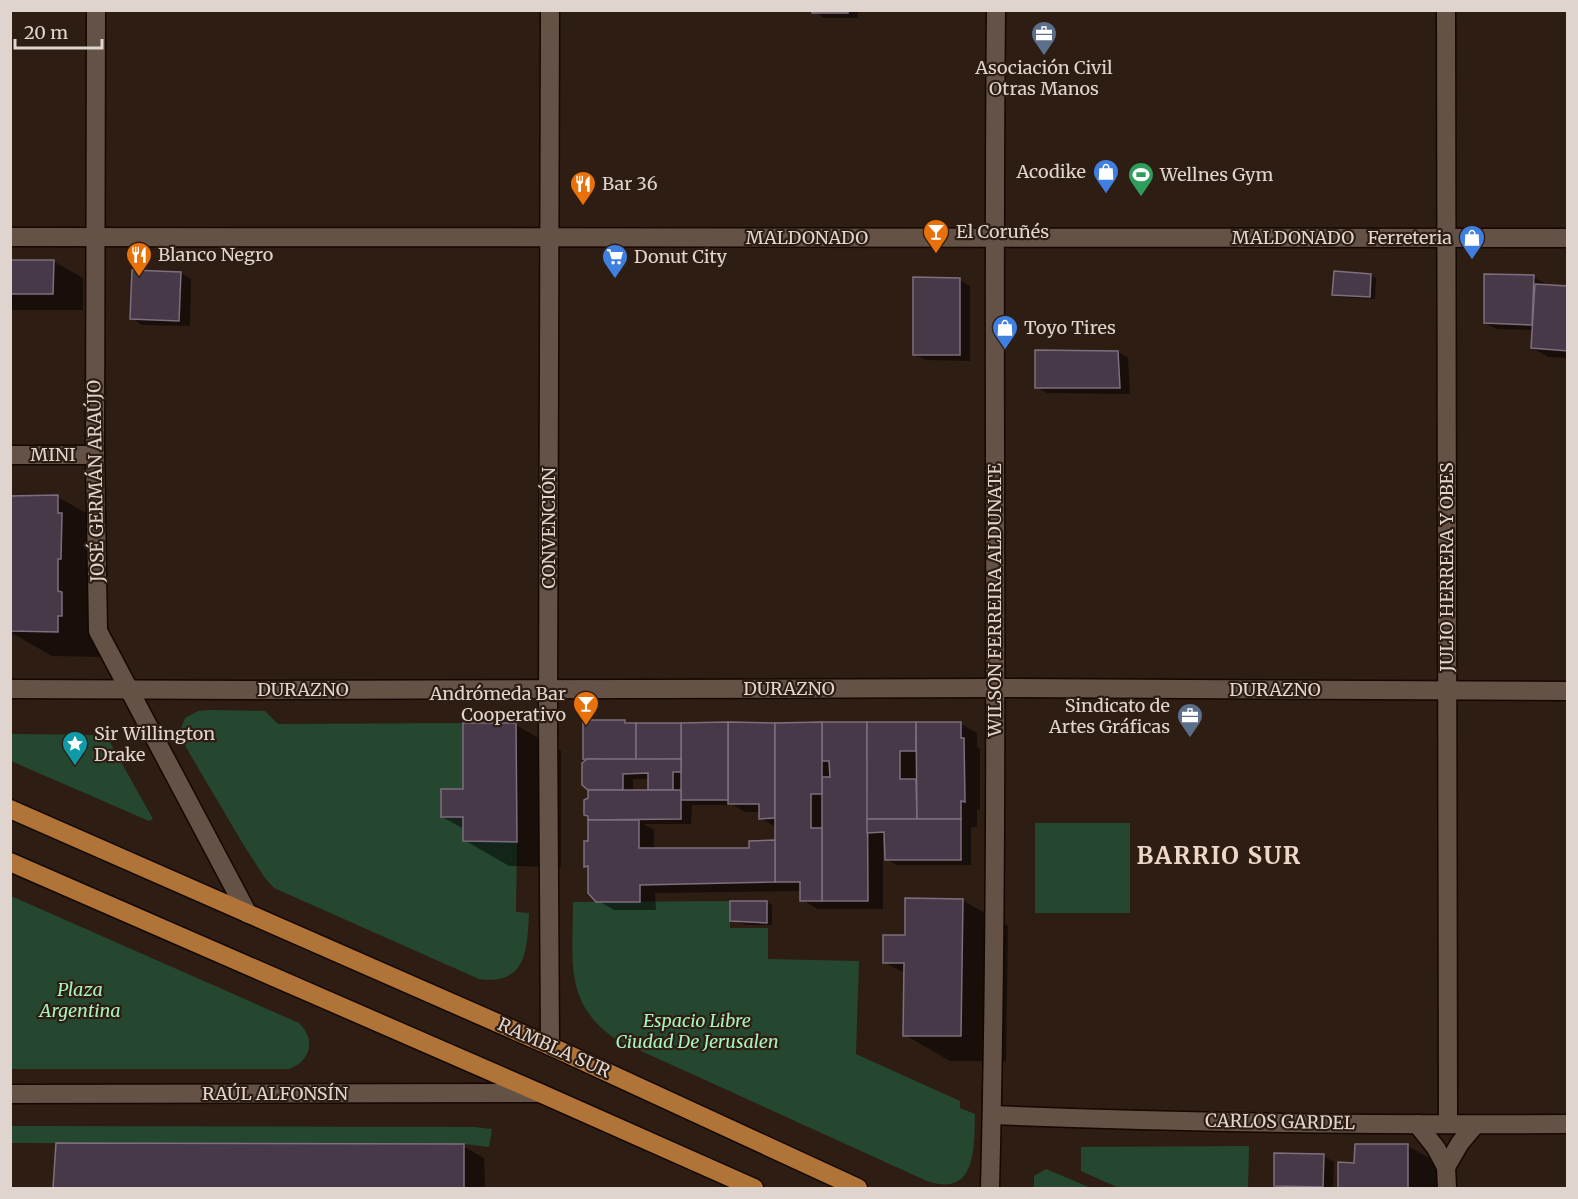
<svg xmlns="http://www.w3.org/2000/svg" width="1578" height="1199" font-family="Merriweather,serif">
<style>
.green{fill:#254730}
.shadow{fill:#0007;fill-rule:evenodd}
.building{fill:#473948;stroke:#7e6e7f;stroke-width:1.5}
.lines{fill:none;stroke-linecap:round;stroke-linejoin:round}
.minor-casing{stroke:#150701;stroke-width:21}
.major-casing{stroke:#150701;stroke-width:21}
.minor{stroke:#655247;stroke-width:18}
.major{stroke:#b07438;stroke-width:18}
.labels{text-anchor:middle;stroke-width:4.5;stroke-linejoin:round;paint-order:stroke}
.poi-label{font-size:18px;fill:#e0d5ce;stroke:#2e1d13;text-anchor:start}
.street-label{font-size:18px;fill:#e0d5ce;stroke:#2e1d13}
.park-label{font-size:18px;font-style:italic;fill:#a6f3bd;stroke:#2e1d13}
.district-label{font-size:24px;font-weight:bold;letter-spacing:1.5px;fill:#eed7c9;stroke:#2e1d13}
</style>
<rect width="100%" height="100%" fill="#2e1d13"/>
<g class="green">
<path d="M209,710L265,711L278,724L463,723V789H441V817H463V841L517,842L516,912L529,913C527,949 527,986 479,979L274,888L265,878L243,844L180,737V731L185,718L198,711Z"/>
<path d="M11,734L106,735L153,819L149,821L11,761Z"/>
<rect x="1035" y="823" width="95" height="90"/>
<path d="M11,896L299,1023C316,1040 311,1061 289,1069H11Z"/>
<path d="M730,901V928H768V959L859,961L856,1054L960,1101V1108L975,1114C974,1147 977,1198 927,1181L617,1040C563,1004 573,959 573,902Z"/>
<path d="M11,1126L474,1127L492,1129L489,1147L464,1144L11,1143Z"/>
<path d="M1249,1146L1248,1188H1119L1081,1171V1147Z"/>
<path d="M1046,1169L1091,1188H1034V1176Z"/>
</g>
<g class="shadow">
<path d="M813,10H858V18H824Z"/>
<path d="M10,261H53L83,278V310H10Z"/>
<path d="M180,273L191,279L190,326L142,325L132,318Z"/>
<path d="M1335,273L1371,275L1376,278L1375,299L1339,297L1334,294Z"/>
<path d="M1533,277L1544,283V286L1568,287V358L1548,357L1532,348L1533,330L1496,329L1485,323ZM1526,320L1534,324V328L1525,321Z"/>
<path d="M960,280L970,286V361L925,360L914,354Z"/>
<path d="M1118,352L1128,358L1130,394L1047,393L1037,387Z"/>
<path d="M58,497L103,523V539L107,541L103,657L52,656L10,632V498Z"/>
<path d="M625,721L630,724H961L977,733V747L980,749V810L977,809V827H971V865H897L886,859V838H883V909H818L802,900V891L655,893L656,910H614L597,900L590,868L586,866L589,843V799L588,761L585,759ZM633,779H649V791L633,792ZM692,805H733L745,812H760V818L776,827V842L750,849L654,850V830L644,824H691Z"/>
<path d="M465,725H516L561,751V867L509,866L464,840V829L442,817L465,790Z"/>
<path d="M962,900L1008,926L1006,1061H950L905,1035L906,974L884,962L906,936Z"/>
<path d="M767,902L772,905V925H746L732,920Z"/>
<path d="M57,1145L463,1146L484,1158L485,1188H54Z"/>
<path d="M1408,1146L1438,1163L1437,1188H1339L1340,1164H1356Z"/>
<path d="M1323,1156L1334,1162L1333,1188H1281L1275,1185Z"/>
</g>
<g class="building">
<rect x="812" y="10" width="36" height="3"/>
<path d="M10,260H54L53,294H10Z"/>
<path d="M132,270L181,272L179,321L130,319Z"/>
<path d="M1334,271L1371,274L1370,297L1332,295Z"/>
<path d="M1484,274L1534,275L1532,325L1484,323Z"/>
<path d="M913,277L960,278V355H913Z"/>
<path d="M1535,284L1568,286V351L1531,348Z"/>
<path d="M1035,350L1118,351L1120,388H1035Z"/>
<path d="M58,495V513H62L61,559H58V591L62,592V616H58V632L10,631V496Z"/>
<path d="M583,720H625V723H636V760L583,759Z"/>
<path d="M728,722L775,723V818L759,819V804H728Z"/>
<path d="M728,722V800H681V723Z"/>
<path d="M822,722H867L868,901H822V777H830L829,761H822Z"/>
<path d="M822,722V794H811V828H822V901H800V882H775V723Z"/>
<path d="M867,722H916V751H900V779H916L917,819H867Z"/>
<path d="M916,722H961V738H964L965,802L961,801V819H917Z"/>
<path d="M463,723H516L517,842L463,841V817H441V789H463Z"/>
<path d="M636,723H681V759L636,760Z"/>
<path d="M587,759H681V772H673V790H648V773L623,774V790H588L582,785V763Z"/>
<path d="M588,790H681V819L588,820V816L584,815V800L588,798Z"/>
<path d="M867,819H961V860H885L884,832L867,833Z"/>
<path d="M588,820H639V848H749V841L775,840V882L640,885V902H596L588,893V866L584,867V841H588Z"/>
<path d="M905,898L963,899L961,1036H903L904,963H883V935H905Z"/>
<path d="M730,901H767V923L730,921Z"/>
<path d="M56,1143L464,1144V1188H53Z"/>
<path d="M1355,1144H1408V1188H1338V1162L1354,1163Z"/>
<path d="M1274,1153L1324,1154L1323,1187L1274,1186Z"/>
</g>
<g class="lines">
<defs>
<g id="minor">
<path d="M96,10L95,455L98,631L248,914"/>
<path d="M1446,10L1448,1124"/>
<path d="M10,237L1568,238"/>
<path d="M10,455H95"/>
<path d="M10,689L254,690L996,688L1568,691"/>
<path d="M550,1046L548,718L550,10"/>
<path d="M10,1094L540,1093"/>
<path d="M992,1115C1184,1123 1376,1125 1568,1124"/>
<path d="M1417,1124L1436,1148L1446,1167L1447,1188"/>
<path d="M1446,1167L1460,1143L1475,1125"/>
<path d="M990,1188C1000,796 992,403 996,10"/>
</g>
<g id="major">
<path d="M10,809L550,1046L858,1188"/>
<path d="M10,862L540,1093L754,1188"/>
</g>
</defs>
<use href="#minor" class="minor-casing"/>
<use href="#major" class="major-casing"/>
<use href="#minor" class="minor"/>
<use href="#major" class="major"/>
</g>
<defs>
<symbol id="office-pin" viewBox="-11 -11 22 30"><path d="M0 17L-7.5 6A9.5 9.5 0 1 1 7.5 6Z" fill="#5c6f8a" stroke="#2e1d13"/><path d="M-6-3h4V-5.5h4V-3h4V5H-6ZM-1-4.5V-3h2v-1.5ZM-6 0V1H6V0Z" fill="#fff"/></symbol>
<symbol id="shop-pin" viewBox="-11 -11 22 30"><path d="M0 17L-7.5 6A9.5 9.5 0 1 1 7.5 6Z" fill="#3f7fe0" stroke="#2e1d13"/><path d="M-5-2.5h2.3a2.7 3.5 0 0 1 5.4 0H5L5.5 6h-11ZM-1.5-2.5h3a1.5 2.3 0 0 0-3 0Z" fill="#fff"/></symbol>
<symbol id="stadium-pin" viewBox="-11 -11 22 30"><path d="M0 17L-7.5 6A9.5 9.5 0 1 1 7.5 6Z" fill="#2e9e5b" stroke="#2e1d13"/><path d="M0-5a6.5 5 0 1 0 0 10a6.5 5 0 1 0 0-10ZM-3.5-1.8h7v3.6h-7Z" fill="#fff"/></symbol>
<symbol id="restaurant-pin" viewBox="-11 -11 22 30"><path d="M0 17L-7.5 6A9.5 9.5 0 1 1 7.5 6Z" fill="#e8710a" stroke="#2e1d13"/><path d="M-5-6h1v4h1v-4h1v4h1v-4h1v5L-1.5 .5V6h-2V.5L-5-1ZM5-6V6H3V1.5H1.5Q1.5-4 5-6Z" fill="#fff"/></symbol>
<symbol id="bar-pin" viewBox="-11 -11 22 30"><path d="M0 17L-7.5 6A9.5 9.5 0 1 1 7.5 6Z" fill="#e8710a" stroke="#2e1d13"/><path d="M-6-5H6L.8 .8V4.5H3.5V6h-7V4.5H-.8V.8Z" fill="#fff"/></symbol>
<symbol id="supermarket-pin" viewBox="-11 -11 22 30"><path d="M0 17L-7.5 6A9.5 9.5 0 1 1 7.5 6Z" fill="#3f7fe0" stroke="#2e1d13"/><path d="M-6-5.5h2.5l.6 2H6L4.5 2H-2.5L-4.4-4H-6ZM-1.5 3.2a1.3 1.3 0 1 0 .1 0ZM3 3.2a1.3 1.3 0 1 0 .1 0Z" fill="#fff"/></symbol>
<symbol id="sight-pin" viewBox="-11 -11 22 30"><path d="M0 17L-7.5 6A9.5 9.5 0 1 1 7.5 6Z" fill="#0f9aa8" stroke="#2e1d13"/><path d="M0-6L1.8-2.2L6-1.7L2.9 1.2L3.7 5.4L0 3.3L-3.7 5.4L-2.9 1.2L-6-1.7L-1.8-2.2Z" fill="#fff"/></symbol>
</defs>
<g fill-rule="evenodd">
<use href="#office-pin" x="1029" y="19" width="30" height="40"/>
<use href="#shop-pin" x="1091" y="157" width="30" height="40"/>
<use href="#stadium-pin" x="1126" y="160" width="30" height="40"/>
<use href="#restaurant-pin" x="568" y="169" width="30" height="40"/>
<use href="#bar-pin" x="921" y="217" width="30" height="40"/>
<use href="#shop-pin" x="1457" y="223" width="30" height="40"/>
<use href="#restaurant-pin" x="124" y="240" width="30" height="40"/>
<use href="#supermarket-pin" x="600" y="242" width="30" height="40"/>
<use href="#shop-pin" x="990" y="313" width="30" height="40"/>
<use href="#bar-pin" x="571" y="689" width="30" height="40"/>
<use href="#office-pin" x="1175" y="701" width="30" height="40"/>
<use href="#sight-pin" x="60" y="729" width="30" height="40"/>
</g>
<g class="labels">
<g class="poi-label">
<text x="1044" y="74" text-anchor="middle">Asociación Civil<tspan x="1044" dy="21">Otras Manos</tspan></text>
<text x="1086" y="178" text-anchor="end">Acodike</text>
<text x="1160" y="181">Wellnes Gym</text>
<text x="602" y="190">Bar 36</text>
<text x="956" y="238">El Coruñés</text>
<text x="1452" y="244" text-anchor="end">Ferreteria</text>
<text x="158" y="261">Blanco Negro</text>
<text x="634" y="263">Donut City</text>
<text x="1024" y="334">Toyo Tires</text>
<text x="566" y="700" text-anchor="end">Andrómeda Bar<tspan x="566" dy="21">Cooperativo</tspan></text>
<text x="1170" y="712" text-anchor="end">Sindicato de<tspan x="1170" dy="21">Artes Gráficas</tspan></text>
<text x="94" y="740">Sir Willington<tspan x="94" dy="21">Drake</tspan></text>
</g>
<g class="street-label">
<text x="807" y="244">MALDONADO</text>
<text x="1293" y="244">MALDONADO</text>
<text x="53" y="461">MINI</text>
<text transform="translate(96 481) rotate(-91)" y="6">JOSÉ GERMÁN ARAÚJO</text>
<text transform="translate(549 528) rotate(-90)" y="6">CONVENCIÓN</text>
<text transform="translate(1447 567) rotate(-90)" y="6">JULIO HERRERA Y OBES</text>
<text transform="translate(995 600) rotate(-90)" y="6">WILSON FERREIRA ALDUNATE</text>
<text x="789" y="695">DURAZNO</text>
<text x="303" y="696">DURAZNO</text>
<text x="1275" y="696">DURAZNO</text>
<text transform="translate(554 1048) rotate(24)" y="6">RAMBLA SUR</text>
<text x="275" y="1100">RAÚL ALFONSÍN</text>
<text transform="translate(1280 1122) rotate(1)" y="6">CARLOS GARDEL</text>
</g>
<g class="park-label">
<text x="80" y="996">Plaza<tspan x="80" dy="21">Argentina</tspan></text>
<text x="697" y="1027">Espacio Libre<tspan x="697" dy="21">Ciudad De Jerusalen</tspan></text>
</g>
<g class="district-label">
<text x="1219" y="864">BARRIO SUR</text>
</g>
</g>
<rect width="1578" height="1199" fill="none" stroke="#e0d5ce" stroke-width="24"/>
<path d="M15 39v9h87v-9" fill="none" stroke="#e0d5ce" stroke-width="3"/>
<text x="24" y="39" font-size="18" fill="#e0d5ce" stroke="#2e1d13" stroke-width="4.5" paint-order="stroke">20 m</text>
</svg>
